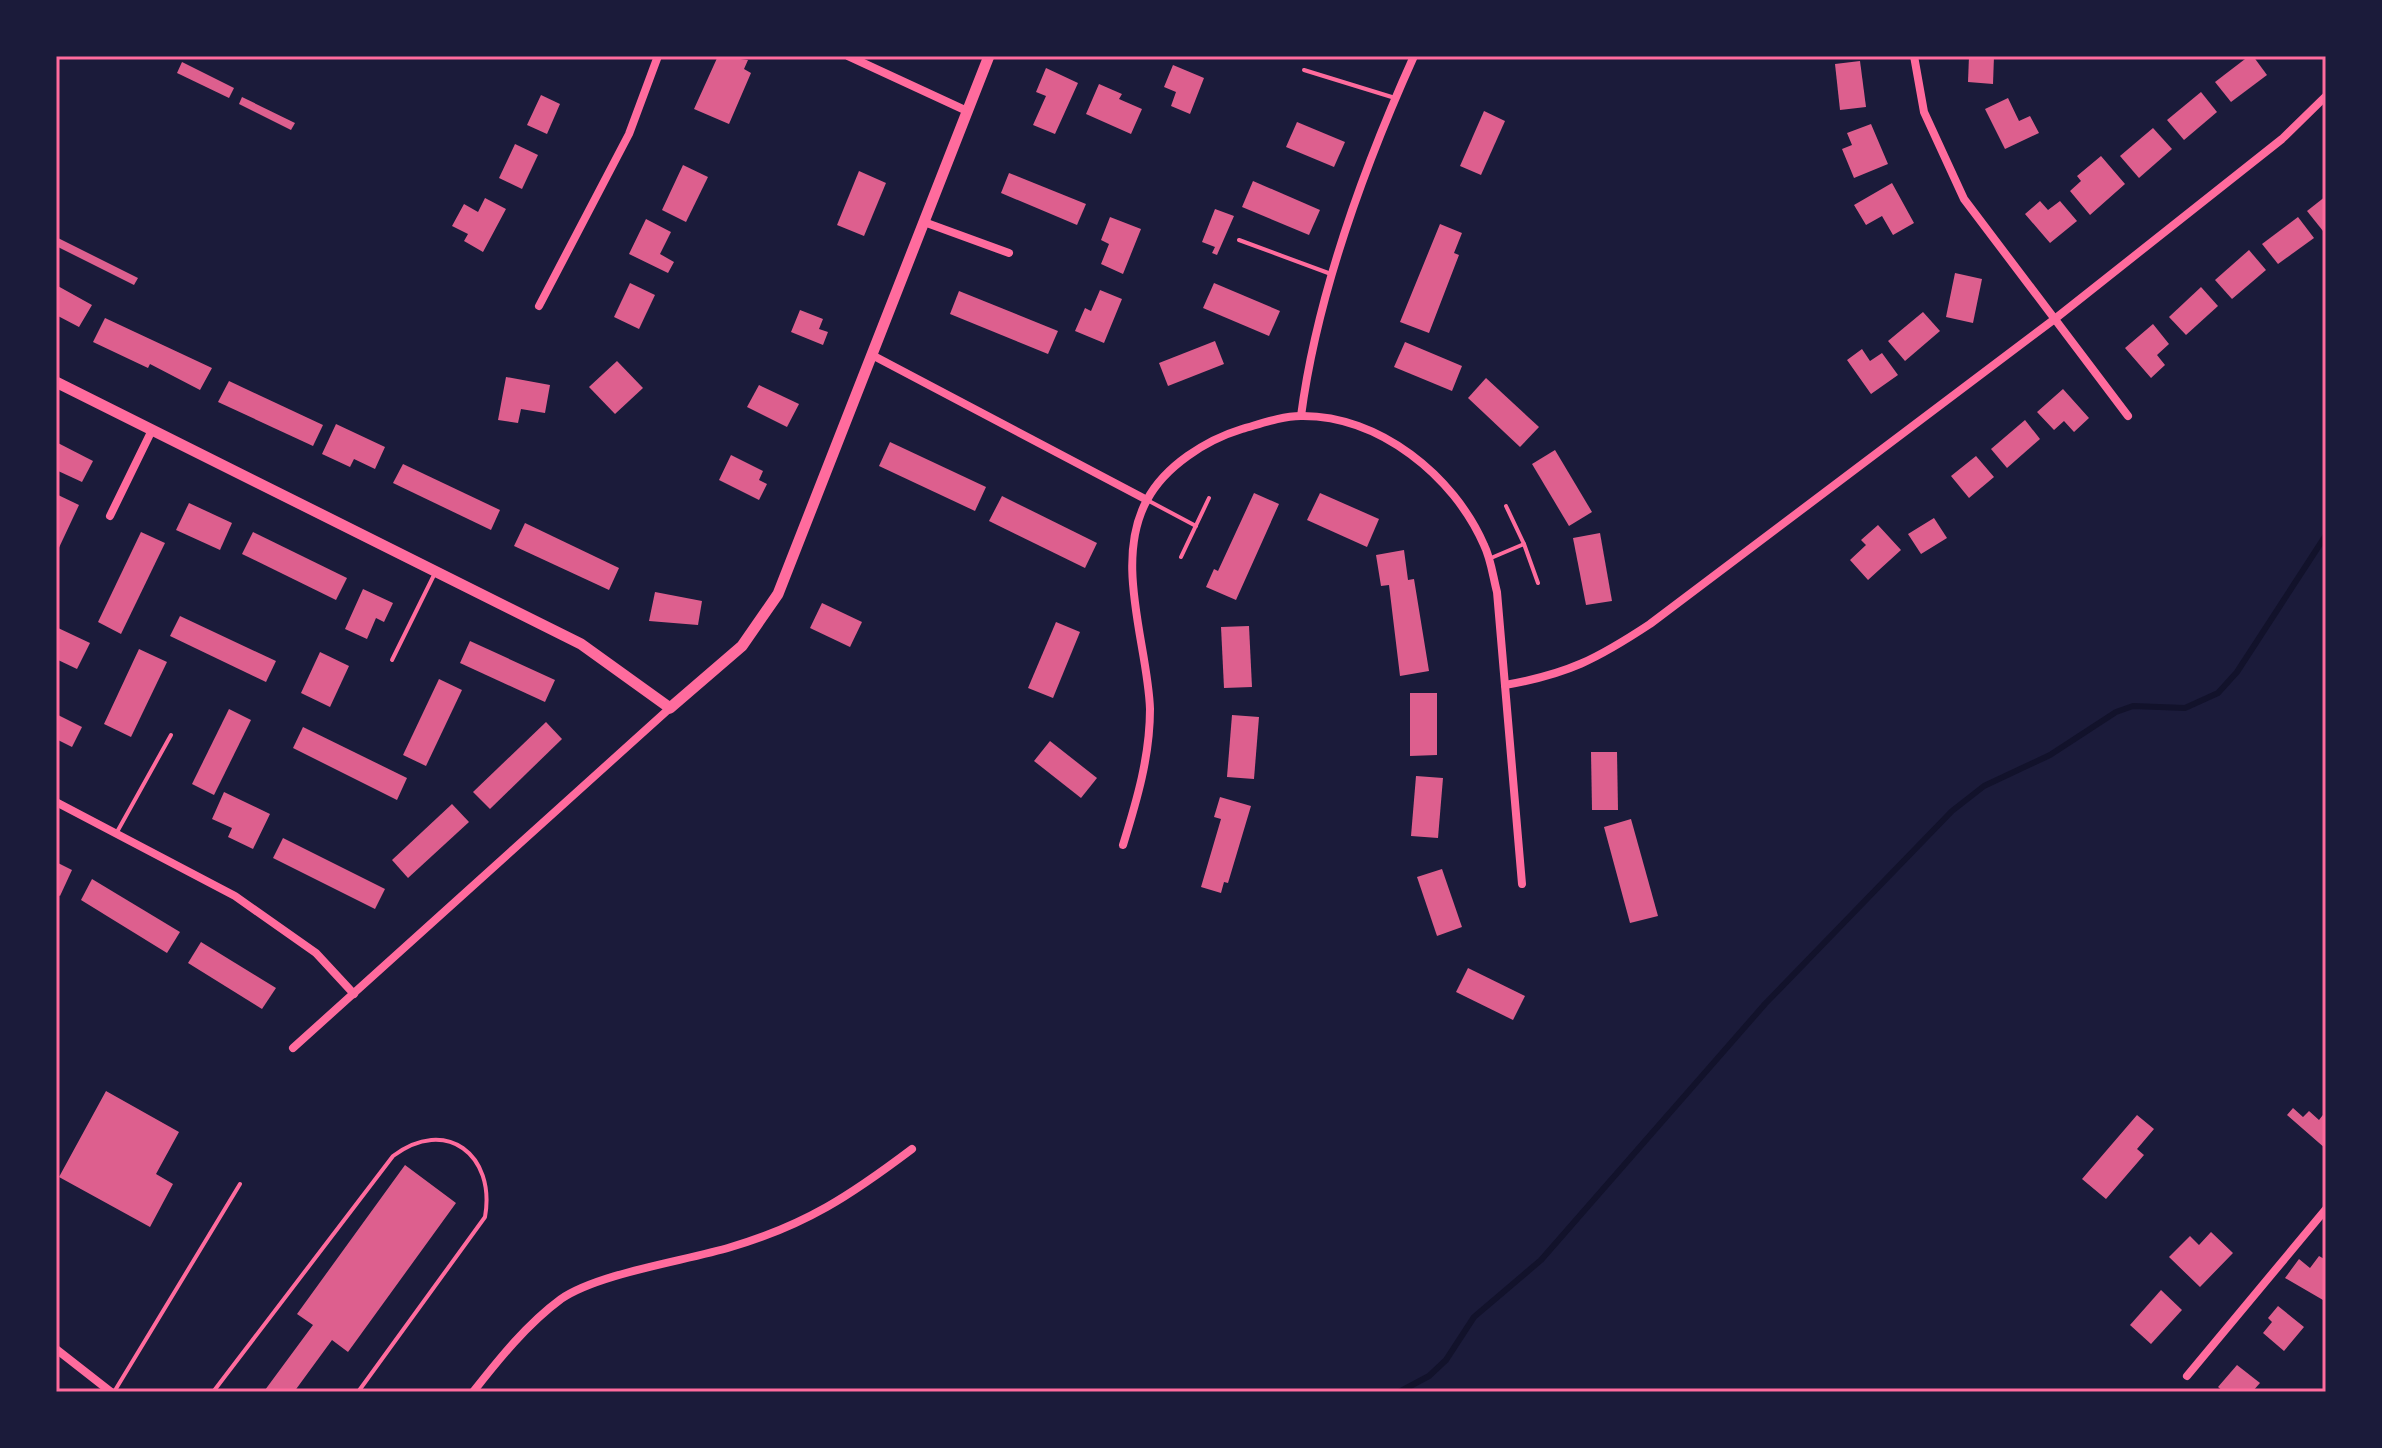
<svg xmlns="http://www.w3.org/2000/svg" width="2382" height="1448" font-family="Jost,sans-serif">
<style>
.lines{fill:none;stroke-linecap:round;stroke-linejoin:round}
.stream{stroke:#12122b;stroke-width:6}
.building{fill:#dd5f8e}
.service{stroke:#ff6b9d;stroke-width:4}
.minor{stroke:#ff6b9d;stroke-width:8}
.tertiary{stroke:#ff6b9d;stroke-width:11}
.neatline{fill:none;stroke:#ff6b9d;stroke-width:3}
</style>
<rect width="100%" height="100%" fill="#1b1b3a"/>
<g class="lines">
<path class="stream" d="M1399,1392L1429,1376L1446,1360L1474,1317L1541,1260L1765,1004L1952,811L1984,786L2050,755L2116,712L2133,706L2185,708L2218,693L2237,672L2326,535"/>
</g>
<g class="building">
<path d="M718,56L748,60L744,69L751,73L729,124L694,109Z"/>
<path d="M1969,56H1994L1993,84L1968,82Z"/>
<path d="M2249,56H2253L2267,75L2231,102L2215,82Z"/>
<path d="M1860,61L1866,107L1840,110L1835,64Z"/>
<path d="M182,62L234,88L229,98L177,73Z"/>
<path d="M1173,65L1204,78L1190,114L1171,106L1176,92L1164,87Z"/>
<path d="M1046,68L1078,83L1055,134L1033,125L1046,96L1036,92Z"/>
<path d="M1099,84L1122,94L1119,99L1142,109L1131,134L1086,114Z"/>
<path d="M2201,92L2217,112L2184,140L2167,120Z"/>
<path d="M541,95L560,104L547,134L527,125Z"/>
<path d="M242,97L295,123L291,130L239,104Z"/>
<path d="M2008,98L2019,121L2030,116L2039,133L2005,149L1985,109Z"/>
<path d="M1484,111L1505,121L1481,175L1460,166Z"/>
<path d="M1297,122L1345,142L1334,167L1286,147Z"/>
<path d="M1871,124L1888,164L1854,178L1842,149L1852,145L1847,133Z"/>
<path d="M2153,128L2172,149L2139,178L2120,156Z"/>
<path d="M515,144L538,155L522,189L499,178Z"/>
<path d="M2101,156L2125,184L2090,215L2070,191L2081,181L2077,176Z"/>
<path d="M683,165L708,177L686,222L662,210Z"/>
<path d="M859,171L886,183L864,236L837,225Z"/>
<path d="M1009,173L1086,204L1077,225L1001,193Z"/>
<path d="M1253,181L1320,210L1309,235L1242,207Z"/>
<path d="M1892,183L1914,223L1893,235L1882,216L1866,225L1854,205Z"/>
<path d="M2326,196V228L2323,231L2307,211Z"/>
<path d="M485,198L506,209L483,252L464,241L468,234L452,226L464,204L478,212Z"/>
<path d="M2040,201L2048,210L2060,201L2077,221L2050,243L2025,214Z"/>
<path d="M1215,209L1234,216L1217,255L1212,253L1215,247L1202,242Z"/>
<path d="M1110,217L1141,229L1123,274L1101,264L1109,244L1101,240Z"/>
<path d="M2298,217L2314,238L2278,264L2262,244Z"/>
<path d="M646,219L671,232L660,254L674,262L668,273L629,254Z"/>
<path d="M1440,224L1462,233L1454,253L1459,255L1429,333L1400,322Z"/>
<path d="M56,237L138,278L134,285L56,246Z"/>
<path d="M2249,250L2266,270L2232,299L2215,280Z"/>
<path d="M1955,273L1982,279L1973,323L1946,317Z"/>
<path d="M630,283L655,295L639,329L614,317Z"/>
<path d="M1214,283L1280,311L1269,336L1203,308Z"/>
<path d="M56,285L92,305L79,327L58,316L56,321Z"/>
<path d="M2201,287L2218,306L2186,335L2169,317Z"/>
<path d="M1100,290L1122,299L1104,343L1075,331L1085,308L1091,311Z"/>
<path d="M959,291L1058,331L1048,354L950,314Z"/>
<path d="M800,310L823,319L819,329L828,332L823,345L791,332Z"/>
<path d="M1923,312L1940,331L1905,361L1888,341Z"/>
<path d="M105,318L212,368L200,390L150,364L148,368L93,342Z"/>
<path d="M2153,324L2169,344L2157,355L2165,365L2151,378L2125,348Z"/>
<path d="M1215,341L1224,364L1168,386L1159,363Z"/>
<path d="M1405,342L1462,366L1452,391L1394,367Z"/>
<path d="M1862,349L1870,361L1882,353L1898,375L1871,394L1847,360Z"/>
<path d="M617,361L643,388L615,414L589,387Z"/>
<path d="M506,377L550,385L545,413L521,409L518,423L498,420Z"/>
<path d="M1486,378L1539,427L1520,447L1468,398Z"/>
<path d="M229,381L323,425L313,446L218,402Z"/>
<path d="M759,385L799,404L787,427L747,407Z"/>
<path d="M2063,389L2089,418L2074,432L2064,421L2054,430L2037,412Z"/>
<path d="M2025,420L2040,439L2007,468L1991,449Z"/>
<path d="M336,424L385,447L375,469L354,459L350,467L322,454Z"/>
<path d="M56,442L93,461L82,482L56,470Z"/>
<path d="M890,442L986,487L975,511L879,466Z"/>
<path d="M1555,450L1592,512L1569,526L1532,464Z"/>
<path d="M731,455L763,471L759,480L767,484L759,500L719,480Z"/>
<path d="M1976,456L1994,477L1969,498L1951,476Z"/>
<path d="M403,464L500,510L491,530L393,483Z"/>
<path d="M1254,493L1279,504L1236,600L1206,587L1214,569L1218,571Z"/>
<path d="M1320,493L1379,519L1367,547L1307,520Z"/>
<path d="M56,494L79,505L56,554Z"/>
<path d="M1002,496L1097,543L1085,568L989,521Z"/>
<path d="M189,503L232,523L220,550L176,530Z"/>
<path d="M1934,518L1947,538L1921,554L1908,534Z"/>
<path d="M525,523L619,568L609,590L514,546Z"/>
<path d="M1878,525L1901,550L1868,580L1850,560L1866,545L1861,540Z"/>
<path d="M141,532L165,543L121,634L98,622Z"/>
<path d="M253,532L347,578L336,600L242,554Z"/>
<path d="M1600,533L1612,601L1586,605L1573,538Z"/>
<path d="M1404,550L1408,580L1414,579L1429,671L1400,676L1389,585L1381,586L1376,555Z"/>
<path d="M363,589L393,603L384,622L376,618L367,639L345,629Z"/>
<path d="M655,592L702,601L698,625L649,621Z"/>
<path d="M822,603L862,622L850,647L810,628Z"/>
<path d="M180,616L276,661L266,682L170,636Z"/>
<path d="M1056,622L1080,632L1053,698L1028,688Z"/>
<path d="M1249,626L1252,687L1224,688L1221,627Z"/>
<path d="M56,627L90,643L77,669L56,659Z"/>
<path d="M470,641L555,680L545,702L460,663Z"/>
<path d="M139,649L167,662L131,737L104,724Z"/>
<path d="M320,652L349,666L330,707L301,693Z"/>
<path d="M439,679L462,690L426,766L403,755Z"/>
<path d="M1410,693H1437V755L1410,756Z"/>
<path d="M229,709L251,720L214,795L192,784Z"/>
<path d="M56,714L82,727L72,747L56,739Z"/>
<path d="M1232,715L1259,717L1254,779L1227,777Z"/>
<path d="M546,722L562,739L490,809L473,792Z"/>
<path d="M303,727L407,778L397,800L293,748Z"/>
<path d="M1050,741L1097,778L1081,798L1034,761Z"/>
<path d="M1591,752H1617L1618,810H1592Z"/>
<path d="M1416,776L1443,778L1438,838L1411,836Z"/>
<path d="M224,792L270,814L253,849L228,837L232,828L212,819Z"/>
<path d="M1220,797L1251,806L1228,883L1224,882L1221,893L1201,887L1221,819L1214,817Z"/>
<path d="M452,804L469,822L408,878L392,860Z"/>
<path d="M1631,819L1658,916L1630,923L1604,827Z"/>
<path d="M283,838L385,889L375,909L273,858Z"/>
<path d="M56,862L72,870L60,896L56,894Z"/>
<path d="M1442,869L1462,927L1437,936L1417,877Z"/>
<path d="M92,879L180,932L167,953L81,900Z"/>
<path d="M201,942L276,988L262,1009L188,963Z"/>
<path d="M1468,968L1525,996L1513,1020L1456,992Z"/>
<path d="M106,1091L179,1132L156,1174L173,1184L150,1227L59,1177Z"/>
<path d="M2293,1108L2303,1117L2309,1111L2319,1120L2326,1111V1149L2287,1115Z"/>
<path d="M2137,1115L2154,1129L2137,1149L2144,1155L2106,1199L2082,1179Z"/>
<path d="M405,1165L456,1203L348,1352L332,1340L294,1392H268L265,1390L313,1325L297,1314Z"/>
<path d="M2211,1232L2233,1253L2200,1287L2169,1257L2190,1236L2199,1245Z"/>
<path d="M2319,1256L2326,1260L2323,1300L2285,1278L2299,1259L2310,1268Z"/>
<path d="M2161,1290L2182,1310L2151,1344L2130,1325Z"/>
<path d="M2278,1306L2304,1327L2284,1351L2263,1333L2272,1322L2268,1318Z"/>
<path d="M2237,1365L2260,1383L2252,1392H2224L2218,1387Z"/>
</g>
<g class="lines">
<g class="service">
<path d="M1304,70L1395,98"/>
<path d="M1239,240L1331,274"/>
<path d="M1149,501L1196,526"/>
<path d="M1506,506L1524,544"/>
<path d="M1181,557L1209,498"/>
<path d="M1491,558L1524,544L1538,583"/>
<path d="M392,660L435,573"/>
<path d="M117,832L171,735"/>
<path d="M114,1392L240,1184"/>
<path d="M213,1392L393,1156C446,1116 496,1155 485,1217L358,1392"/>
</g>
<g class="minor">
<path d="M848,56L967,111"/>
<path d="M1914,56L1924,112L1964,199L2128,416"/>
<path d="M924,222L1009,253"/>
<path d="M539,306L629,134L658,56"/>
<path d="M872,355L1147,500"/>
<path d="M1301,416C1317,295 1364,167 1414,56"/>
<path d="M110,516L152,430"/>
<path d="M1505,685C1568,674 1597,659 1650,624L2056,318L2282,139L2326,96"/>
<path d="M56,802L235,896L316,953L354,994"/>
<path d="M1123,845C1137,800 1150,756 1150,709C1148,646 1113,562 1147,500C1165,466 1206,440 1242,429C1260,424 1281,416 1301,416C1379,415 1454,476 1484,545C1491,559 1493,577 1497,592L1522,884"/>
<path d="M293,1048L670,708"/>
<path d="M56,1349L111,1392"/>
<path d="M2187,1376L2326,1209"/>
<path d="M473,1392C499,1359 527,1324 561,1299C599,1273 685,1261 731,1247C806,1225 851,1195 912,1149"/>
</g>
<path class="tertiary" d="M56,382L581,644L670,708L742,646L778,594L989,56"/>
</g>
<rect width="2382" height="1448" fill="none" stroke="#1b1b3a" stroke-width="116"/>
<rect x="58" y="58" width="2266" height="1332" class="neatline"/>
</svg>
